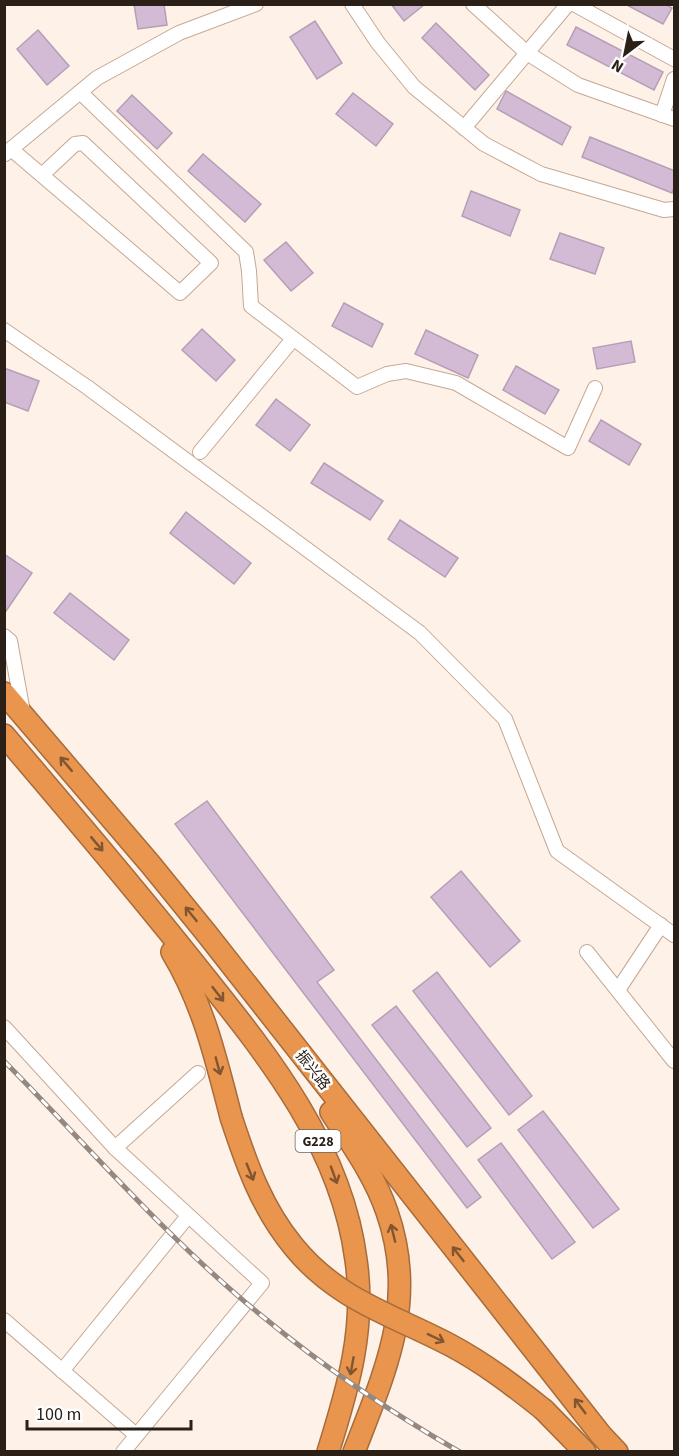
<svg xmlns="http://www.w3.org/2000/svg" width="679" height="1456" font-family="'Source Sans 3','Noto Sans SC',sans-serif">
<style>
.building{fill:#d4bbd5;stroke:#b69eb7;stroke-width:1.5}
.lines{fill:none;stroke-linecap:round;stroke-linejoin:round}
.minor-casing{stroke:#c6a893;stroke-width:16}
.highway-casing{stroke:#a66c3b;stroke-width:24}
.minor{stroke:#fff;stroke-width:14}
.highway{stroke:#e9954e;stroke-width:21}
.rail-casing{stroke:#948880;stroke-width:5}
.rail{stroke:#fff;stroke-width:3;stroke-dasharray:9;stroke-linecap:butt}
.highway-bridge-casing{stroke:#a66c3b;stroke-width:24;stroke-linecap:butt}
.highway-bridge{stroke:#e9954e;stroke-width:21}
.oneway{stroke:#805530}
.labels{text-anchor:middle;stroke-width:5;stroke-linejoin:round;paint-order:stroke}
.shield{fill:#fff;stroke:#6b635d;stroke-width:1.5}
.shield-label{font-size:14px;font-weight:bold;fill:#2b2018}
.street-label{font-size:15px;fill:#2b2018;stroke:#fff}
</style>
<rect width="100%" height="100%" fill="#fef1e8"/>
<g class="building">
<path d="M134,4H164L167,25L138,29Z"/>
<path d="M391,4H425L404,21Z"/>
<path d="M625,4H665L672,8L663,24Z"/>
<path d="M315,21L342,63L317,79L290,37Z"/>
<path d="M436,23L489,75L475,90L422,38Z"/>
<path d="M576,27L663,72L654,90L567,45Z"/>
<path d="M38,30L69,66L47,85L17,49Z"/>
<path d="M506,91L571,127L562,145L497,109Z"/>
<path d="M353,93L393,124L376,146L336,114Z"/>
<path d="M132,95L172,133L157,149L117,111Z"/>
<path d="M590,137L675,171V186L672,193L582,157Z"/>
<path d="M203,154L261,204L245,222L188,171Z"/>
<path d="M471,191L520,210L510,236L462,216Z"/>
<path d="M560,233L604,248L595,274L550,259Z"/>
<path d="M286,242L313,273L291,291L264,260Z"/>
<path d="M344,303L383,324L372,347L332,326Z"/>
<path d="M202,329L235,360L216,381L182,350Z"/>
<path d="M426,330L478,355L468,378L415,354Z"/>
<path d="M631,341L635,362L597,369L593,348Z"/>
<path d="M516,366L559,390L545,414L503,390Z"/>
<path d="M4,368L39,381L28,411L4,402Z"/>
<path d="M276,399L310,425L290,451L256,425Z"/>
<path d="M601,420L641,444L629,465L589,441Z"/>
<path d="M324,463L383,501L370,520L311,483Z"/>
<path d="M186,512L251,563L234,584L170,533Z"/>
<path d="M400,520L458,558L445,577L388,539Z"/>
<path d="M4,554L32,573L4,614Z"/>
<path d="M70,593L129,640L114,660L54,613Z"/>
<path d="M207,801L334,970L317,982L481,1197L467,1208L175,824Z"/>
<path d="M461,871L520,941L490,967L431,897Z"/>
<path d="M437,972L532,1096L509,1115L413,991Z"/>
<path d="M396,1006L491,1128L467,1147L372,1025Z"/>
<path d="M543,1111L619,1209L593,1228L518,1130Z"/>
<path d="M501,1143L575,1242L552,1259L478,1160Z"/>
</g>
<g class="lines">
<defs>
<g id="minor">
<path d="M352,4L378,43L414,87L484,144L541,174L664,210L674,209"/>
<path d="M473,4L527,53L578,85L674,119"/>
<path d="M574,4L674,59"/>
<path d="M80,92L246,252L249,271L251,306L357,387L387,374L406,371L456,383L568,448L595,388"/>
<path d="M662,115L674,79"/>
<path d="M464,128L568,4"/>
<path d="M11,149L180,293L211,263L83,143L75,144L42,175"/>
<path d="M5,154L97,78L179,33L256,4"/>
<path d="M4,330L87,387L420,633L505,719L557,851L674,935"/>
<path d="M200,452L293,339"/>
<path d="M4,636L10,641L23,712"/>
<path d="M587,952L674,1061"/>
<path d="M618,990L661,925"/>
<path d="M4,1027L115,1148L262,1283L123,1452"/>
<path d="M115,1148L198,1073"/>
<path d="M4,1320L136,1435"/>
<path d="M62,1371L188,1216"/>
</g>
<g id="highway">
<path d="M4,693L151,865L207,934L601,1435L617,1452"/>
<path d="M4,735C68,810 132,885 193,962C264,1051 341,1143 356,1260C366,1328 348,1388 328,1452"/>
<path d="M172,952C203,1003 216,1059 231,1117"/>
<path d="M331,1112C351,1143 375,1176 387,1212C418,1301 386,1369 354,1452"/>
<path d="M544,1410L585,1452"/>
</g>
</defs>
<use href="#minor" class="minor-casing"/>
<use href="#highway" class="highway-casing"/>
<use href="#minor" class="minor"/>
<use href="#highway" class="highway"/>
<defs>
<path id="rail" d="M4,1061C89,1147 168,1240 262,1316C324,1367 390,1412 460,1452"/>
</defs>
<use href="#rail" class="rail-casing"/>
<use href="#rail" class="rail"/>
<defs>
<path id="highway-bridge" d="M231,1117C246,1163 262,1209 294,1247C337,1300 393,1315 450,1345C484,1363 514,1386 544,1410"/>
</defs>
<use href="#highway-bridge" class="highway-bridge-casing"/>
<use href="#highway-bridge" class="highway-bridge"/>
</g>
<defs><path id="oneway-shaft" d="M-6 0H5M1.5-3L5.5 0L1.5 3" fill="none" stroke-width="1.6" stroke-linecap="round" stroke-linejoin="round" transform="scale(1.5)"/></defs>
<g class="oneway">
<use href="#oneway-shaft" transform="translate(66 764) rotate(-130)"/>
<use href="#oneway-shaft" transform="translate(97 844) rotate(50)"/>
<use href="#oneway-shaft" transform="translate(191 914) rotate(-129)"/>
<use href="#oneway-shaft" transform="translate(218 994) rotate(52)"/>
<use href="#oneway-shaft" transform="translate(218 1066) rotate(75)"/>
<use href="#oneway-shaft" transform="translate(250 1172) rotate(68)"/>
<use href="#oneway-shaft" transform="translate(334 1175) rotate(70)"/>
<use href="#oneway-shaft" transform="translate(393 1233) rotate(-104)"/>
<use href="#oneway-shaft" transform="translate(458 1254) rotate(-128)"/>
<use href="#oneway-shaft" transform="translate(436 1338) rotate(26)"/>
<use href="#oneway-shaft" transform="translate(352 1366) rotate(100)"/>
<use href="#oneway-shaft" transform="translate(580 1406) rotate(-127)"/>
</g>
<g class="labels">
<rect class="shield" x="295.5" y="1130" width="45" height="22" rx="4.5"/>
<g class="shield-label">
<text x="318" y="1146">G228</text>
</g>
<g class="street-label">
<text transform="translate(313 1070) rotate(52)" y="5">振兴路</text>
</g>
</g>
<rect width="679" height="1456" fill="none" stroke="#2b2018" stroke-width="12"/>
<g transform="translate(625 54) rotate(212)" stroke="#ffffff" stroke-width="4.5" paint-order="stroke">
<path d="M0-4.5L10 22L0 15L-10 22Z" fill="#2b2018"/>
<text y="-9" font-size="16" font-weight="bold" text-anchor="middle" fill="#2b2018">N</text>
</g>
<path d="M27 1420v9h164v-9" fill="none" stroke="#2b2018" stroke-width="3"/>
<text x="36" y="1420" font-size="18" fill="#2b2018" stroke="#ffffff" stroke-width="4.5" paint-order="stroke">100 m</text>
</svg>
